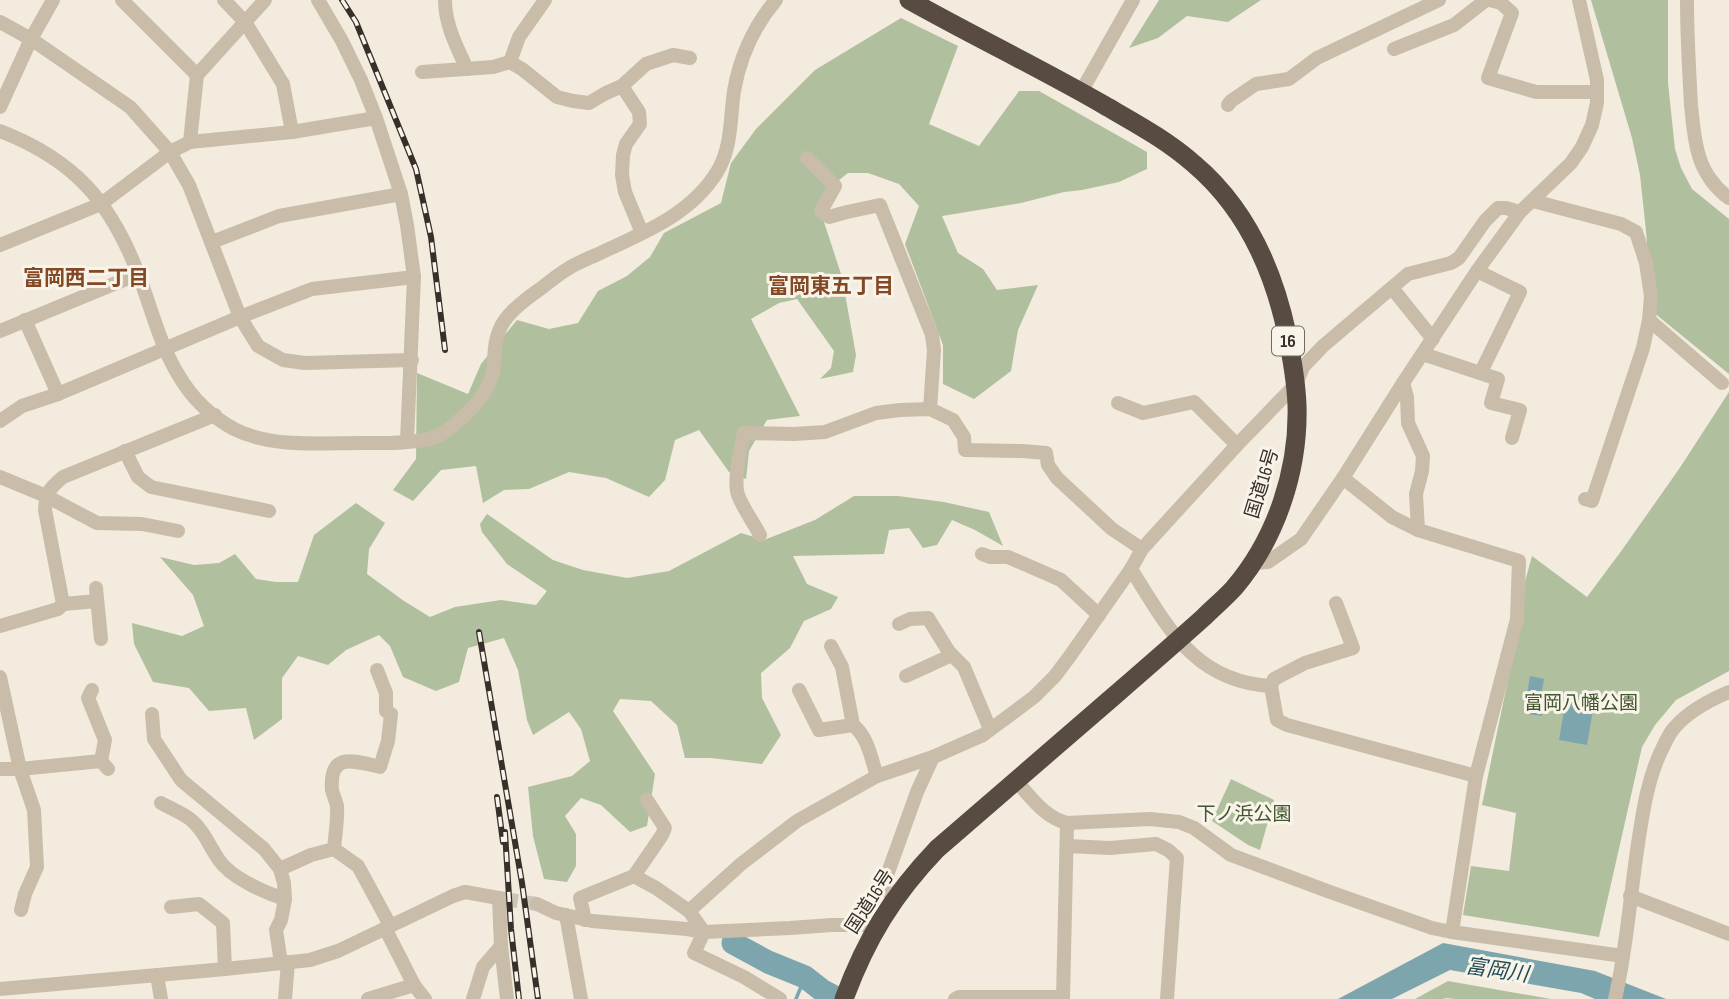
<svg xmlns="http://www.w3.org/2000/svg" width="1729" height="999" font-family="'Sofia Sans Condensed','Noto Sans JP',sans-serif">
<style>
.green{fill:#b0c09e}
.water{fill:#7da5ae}
.lines{fill:none;stroke-linecap:round;stroke-linejoin:round}
.stream{stroke:#7da5ae;stroke-width:3.5}
.river{stroke:#7da5ae;stroke-width:23}
.minor-tunnel{stroke:#cdc5ba;stroke-width:14;stroke-dasharray:14 7;stroke-linecap:butt}
.minor{stroke:#c9bdaa;stroke-width:14}
.highway{stroke:#584b41;stroke-width:19}
.rail-casing{stroke:#372f29;stroke-width:6}
.rail{stroke:#f9f4ea;stroke-width:3.5;stroke-dasharray:10;stroke-linecap:butt}
.labels{text-anchor:middle;stroke-width:6;stroke-linejoin:round;paint-order:stroke}
.shield{fill:#f9f4ea;stroke:#716a63;stroke-width:2}
.shield-label{font-size:18px;font-weight:bold;fill:#372f29}
.street-label{font-size:19px;fill:#372f29;stroke:#f9f4ea}
.park-label{font-size:19px;fill:#41552e;stroke:#f9f4ea}
.neighbourhood-label{font-size:21px;font-weight:bold;fill:#834825;stroke:#f9f4ea}
.water-label{font-size:21px;font-style:italic;fill:#204c57;stroke:#f9f4ea}
</style>
<rect width="100%" height="100%" fill="#f2ebde"/>
<g class="green">
<path d="M1159,0H1261L1228,22L1187,16L1158,38L1129,48Z"/>
<path d="M1591,0H1668V83L1675,149L1681,168L1692,189L1729,219V374L1647,307L1649,270L1646,231L1640,175L1632,138Z"/>
<path d="M901,18L958,46L929,124L979,146L1019,91H1039L1147,152V169L1119,182L1082,190L1064,192L1021,203L942,216L958,253L983,269L997,290L1038,285L1018,330L1011,371L974,399L943,384V345L905,244L919,206L899,184L868,173H848L824,192V222L842,277L856,355L853,372L820,379L831,368L834,351L797,299L779,303L751,319L800,416L767,420L749,451L746,479L729,472L699,430L675,440L665,480L649,497L606,478L569,472L529,489L504,490L483,503L476,466L441,470L413,501L393,490L416,459L417,373L468,394L481,364L517,320L549,329L578,323L598,291L627,276L650,257L664,233L721,203L731,163L756,129L815,70Z"/>
<path d="M1729,392V671L1676,700L1655,725L1642,747L1599,937L1463,915L1471,866L1509,871L1516,813L1482,805L1522,612L1523,589L1532,556L1587,597L1622,550L1679,469Z"/>
<path d="M854,496H898L944,502L989,512L1003,546L975,530L952,520L937,545L923,548L909,528L889,530L884,554L793,556L807,584L838,597L831,609L804,621L790,648L761,673L762,698L781,735L762,764L711,758H685L677,725L651,701L620,699L613,711L655,774L647,826L630,832L601,805L581,798L565,816L576,834V866L567,882L544,879L533,836L528,787L572,776L590,761L581,729L569,712L533,735L527,720L518,670L504,638L468,648L459,682L436,691L403,677L390,646L379,635L346,650L328,665L298,656L282,678V719L254,740L246,708L209,711L189,688L153,682L134,644L132,623L182,636L204,626L193,595L160,557L194,565L219,563L235,554L256,579L276,582H298L314,535L356,503L385,523L369,549L367,574L404,601L430,617L455,607L501,600L536,605L547,591L507,564L482,532L480,524L487,514L553,560L583,570L627,578L669,571L741,533L764,540L815,520Z"/>
<path d="M1231,779L1274,800L1260,850L1248,845L1212,821Z"/>
<path d="M1448,981L1551,999H1455L1446,998L1443,999H1415Z"/>
</g>
<g class="water">
<path d="M1530,676L1544,679L1541,696L1545,698L1542,716L1528,714L1531,696L1527,694Z"/>
<path d="M1567,693L1595,698L1587,745L1559,740Z"/>
<path d="M1443,943L1595,971L1666,999H1595L1581,993L1450,970L1392,999H1338Z"/>
</g>
<g class="lines">
<path class="stream" d="M796,999L805,977"/>
<path class="river" d="M733,943L768,962L805,977L823,991L838,999"/>
<path class="minor-tunnel" d="M504,899L537,904"/>
<g class="minor">
<path d="M122,0L197,75"/>
<path d="M224,0L245,22L283,84L292,132"/>
<path d="M318,0L342,41L361,80L376,118L401,194L407,225L414,277L407,441"/>
<path d="M445,0C445,25 457,47 467,69"/>
<path d="M1490,0L1501,3L1512,13L1488,78L1536,92H1597"/>
<path d="M1687,0C1687,35 1689,70 1691,105C1693,123 1694,142 1700,159C1705,174 1716,189 1729,198"/>
<path d="M0,22L31,39L130,107L170,152L189,185L240,317L258,346L283,360L305,363L412,360"/>
<path d="M1394,49L1454,25L1486,0"/>
<path d="M510,62L519,37L545,0"/>
<path d="M422,72L493,67L510,62L522,69L557,97L573,101L589,103L606,93L622,86L646,64L673,55L690,58"/>
<path d="M622,86L639,112L640,124L626,144L623,155L622,175L625,192L642,233"/>
<path d="M1081,92L1133,0"/>
<path d="M1228,105L1231,101L1256,84L1289,79L1317,58L1439,0"/>
<path d="M0,107L31,39L53,0"/>
<path d="M0,131C75,160 111,202 139,276C152,310 160,345 179,376C192,398 212,417 234,429C272,448 317,443 358,443C381,443 406,444 429,439C444,435 453,426 464,416C476,405 489,389 493,372C495,358 493,345 499,331C505,314 526,299 540,289C549,282 559,274 569,268C577,263 587,259 596,255C640,234 690,216 717,172C732,148 730,118 734,91C740,57 754,26 776,0"/>
<path d="M190,142L197,75L265,0"/>
<path d="M807,158L835,186L821,211L829,217L847,212L880,205L932,335L934,350L930,409"/>
<path d="M1533,201L1621,224L1636,232L1646,263L1651,296L1649,320L1643,348L1592,501L1585,499"/>
<path d="M212,242L279,216L401,194"/>
<path d="M0,245L101,204L170,152L190,142L292,132L376,118"/>
<path d="M1477,271L1520,292L1481,372"/>
<path d="M1392,288L1433,339"/>
<path d="M25,320L58,394"/>
<path d="M1649,320L1722,383"/>
<path d="M0,331L138,274"/>
<path d="M1423,354L1498,379L1491,403L1520,410L1512,438"/>
<path d="M1403,383L1407,397L1408,423L1423,456L1422,471L1416,494L1418,530"/>
<path d="M1118,403L1143,413L1194,402L1237,445"/>
<path d="M0,421L22,406L58,394L240,317L312,289L414,277"/>
<path d="M125,451L138,477L151,487L269,511"/>
<path d="M0,477L46,496L97,523L142,524L178,531"/>
<path d="M1343,478L1392,517L1418,530L1519,561L1517,619L1476,776L1452,932"/>
<path d="M760,535C753,522 743,508 738,495C733,481 741,448 744,433L794,434L825,432L876,413L900,410L930,409L953,420L964,437L965,450L1023,451L1046,453L1048,465L1057,478L1112,529L1142,549"/>
<path d="M982,554L990,557H1008L1061,580L1099,615"/>
<path d="M1254,563L1268,562L1301,539L1343,478L1403,383L1477,271L1520,212L1571,163L1582,147L1592,125L1597,103V80L1579,0"/>
<path d="M1131,569C1167,626 1194,682 1271,686L1277,720L1287,725L1476,776"/>
<path d="M96,588L101,639"/>
<path d="M63,604L97,601"/>
<path d="M899,624L910,619L928,618L949,652L964,667L990,729"/>
<path d="M0,626L58,609L63,604L45,510C46,492 50,488 63,477L215,415"/>
<path d="M831,646L842,667L853,725"/>
<path d="M906,676L952,655"/>
<path d="M0,677L20,769L34,810L37,867L25,894L21,910"/>
<path d="M1271,686L1274,679L1305,663L1353,648L1336,603"/>
<path d="M92,690L88,698L105,740L101,761"/>
<path d="M799,690L819,730L853,725C868,737 871,758 877,776"/>
<path d="M152,714L154,739L181,780L264,849L280,869L284,883L285,899L281,920L276,930L281,963"/>
<path d="M0,769H20L101,761L108,769"/>
<path d="M1016,781C1032,798 1044,817 1067,823L1150,819L1179,822L1194,828L1231,855L1330,892L1432,928L1452,932L1623,956"/>
<path d="M161,803C170,808 182,813 190,819C204,830 209,846 219,860C230,877 265,893 285,899"/>
<path d="M1067,846L1110,848L1156,844L1168,850L1177,858L1167,999"/>
<path d="M334,849C335,836 338,819 337,806C336,800 333,795 332,790C329,751 354,761 380,767L388,741L391,714L386,711V693L377,670"/>
<path d="M280,869L311,855L334,849L358,866L390,925"/>
<path d="M634,876L656,888L689,911L704,932L694,953L744,977L780,999"/>
<path d="M1630,896L1729,934"/>
<path d="M499,898L501,946L507,999"/>
<path d="M894,900L888,890L886,878L917,792L933,757"/>
<path d="M537,904L556,913L592,921L687,929L704,932L790,928L832,925H864L875,929"/>
<path d="M171,907L199,904L223,923L225,969"/>
<path d="M689,911L741,864L797,821L877,776L933,757L983,735L1034,697L1055,676L1070,656L1131,569L1142,549L1237,445L1296,384L1303,367L1323,346L1408,274L1451,263L1459,258L1485,221L1498,208H1506L1520,212"/>
<path d="M566,915L581,999"/>
<path d="M585,920L580,898L634,876L662,835L665,828L647,800"/>
<path d="M385,928L414,985"/>
<path d="M157,975L161,999"/>
<path d="M0,989L225,969L310,960L338,951L453,896L465,892L504,899"/>
<path d="M285,999L288,962"/>
<path d="M368,999L414,985L425,999"/>
<path d="M473,999L483,967L501,946"/>
<path d="M955,999L959,997H1063"/>
<path d="M1063,999L1067,823"/>
<path d="M1615,999C1627,948 1630,896 1638,844C1643,810 1648,776 1664,745C1667,739 1670,732 1675,727C1689,711 1710,700 1729,692"/>
</g>
<path class="highway" d="M844,999C866,939 893,895 937,849C996,798 1055,747 1114,696C1144,670 1174,644 1204,617C1214,607 1225,598 1234,588C1276,539 1299,470 1297,405C1296,381 1292,358 1287,334C1273,268 1246,208 1194,164C1167,140 1135,123 1104,105C1040,68 973,36 909,0"/>
<defs>
<g id="rail">
<path d="M342,0L356,22L416,169L431,237L445,350"/>
<path d="M479,632L522,883L538,999"/>
<path d="M497,797L503,842"/>
<path d="M505,832L511,929L519,999"/>
</g>
</defs>
<use href="#rail" class="rail-casing"/>
<use href="#rail" class="rail"/>
</g>
<g class="labels">
<rect class="shield" x="1272" y="326.5" width="32" height="29" rx="5"/>
<g class="shield-label">
<text x="1288" y="347">16</text>
</g>
<g class="street-label">
<text transform="translate(1261 483) rotate(-73)" y="7">国道16号</text>
<text transform="translate(869 901) rotate(-57)" y="7">国道16号</text>
</g>
<g class="park-label">
<text x="1581" y="709">富岡八幡公園</text>
<text x="1244" y="820">下ノ浜公園</text>
</g>
<g class="neighbourhood-label">
<text x="86" y="285">富岡西二丁目</text>
<text x="831" y="293">富岡東五丁目</text>
</g>
<g class="water-label">
<text transform="translate(1497 970) rotate(8)" y="7">富岡川</text>
</g>
</g>
</svg>
